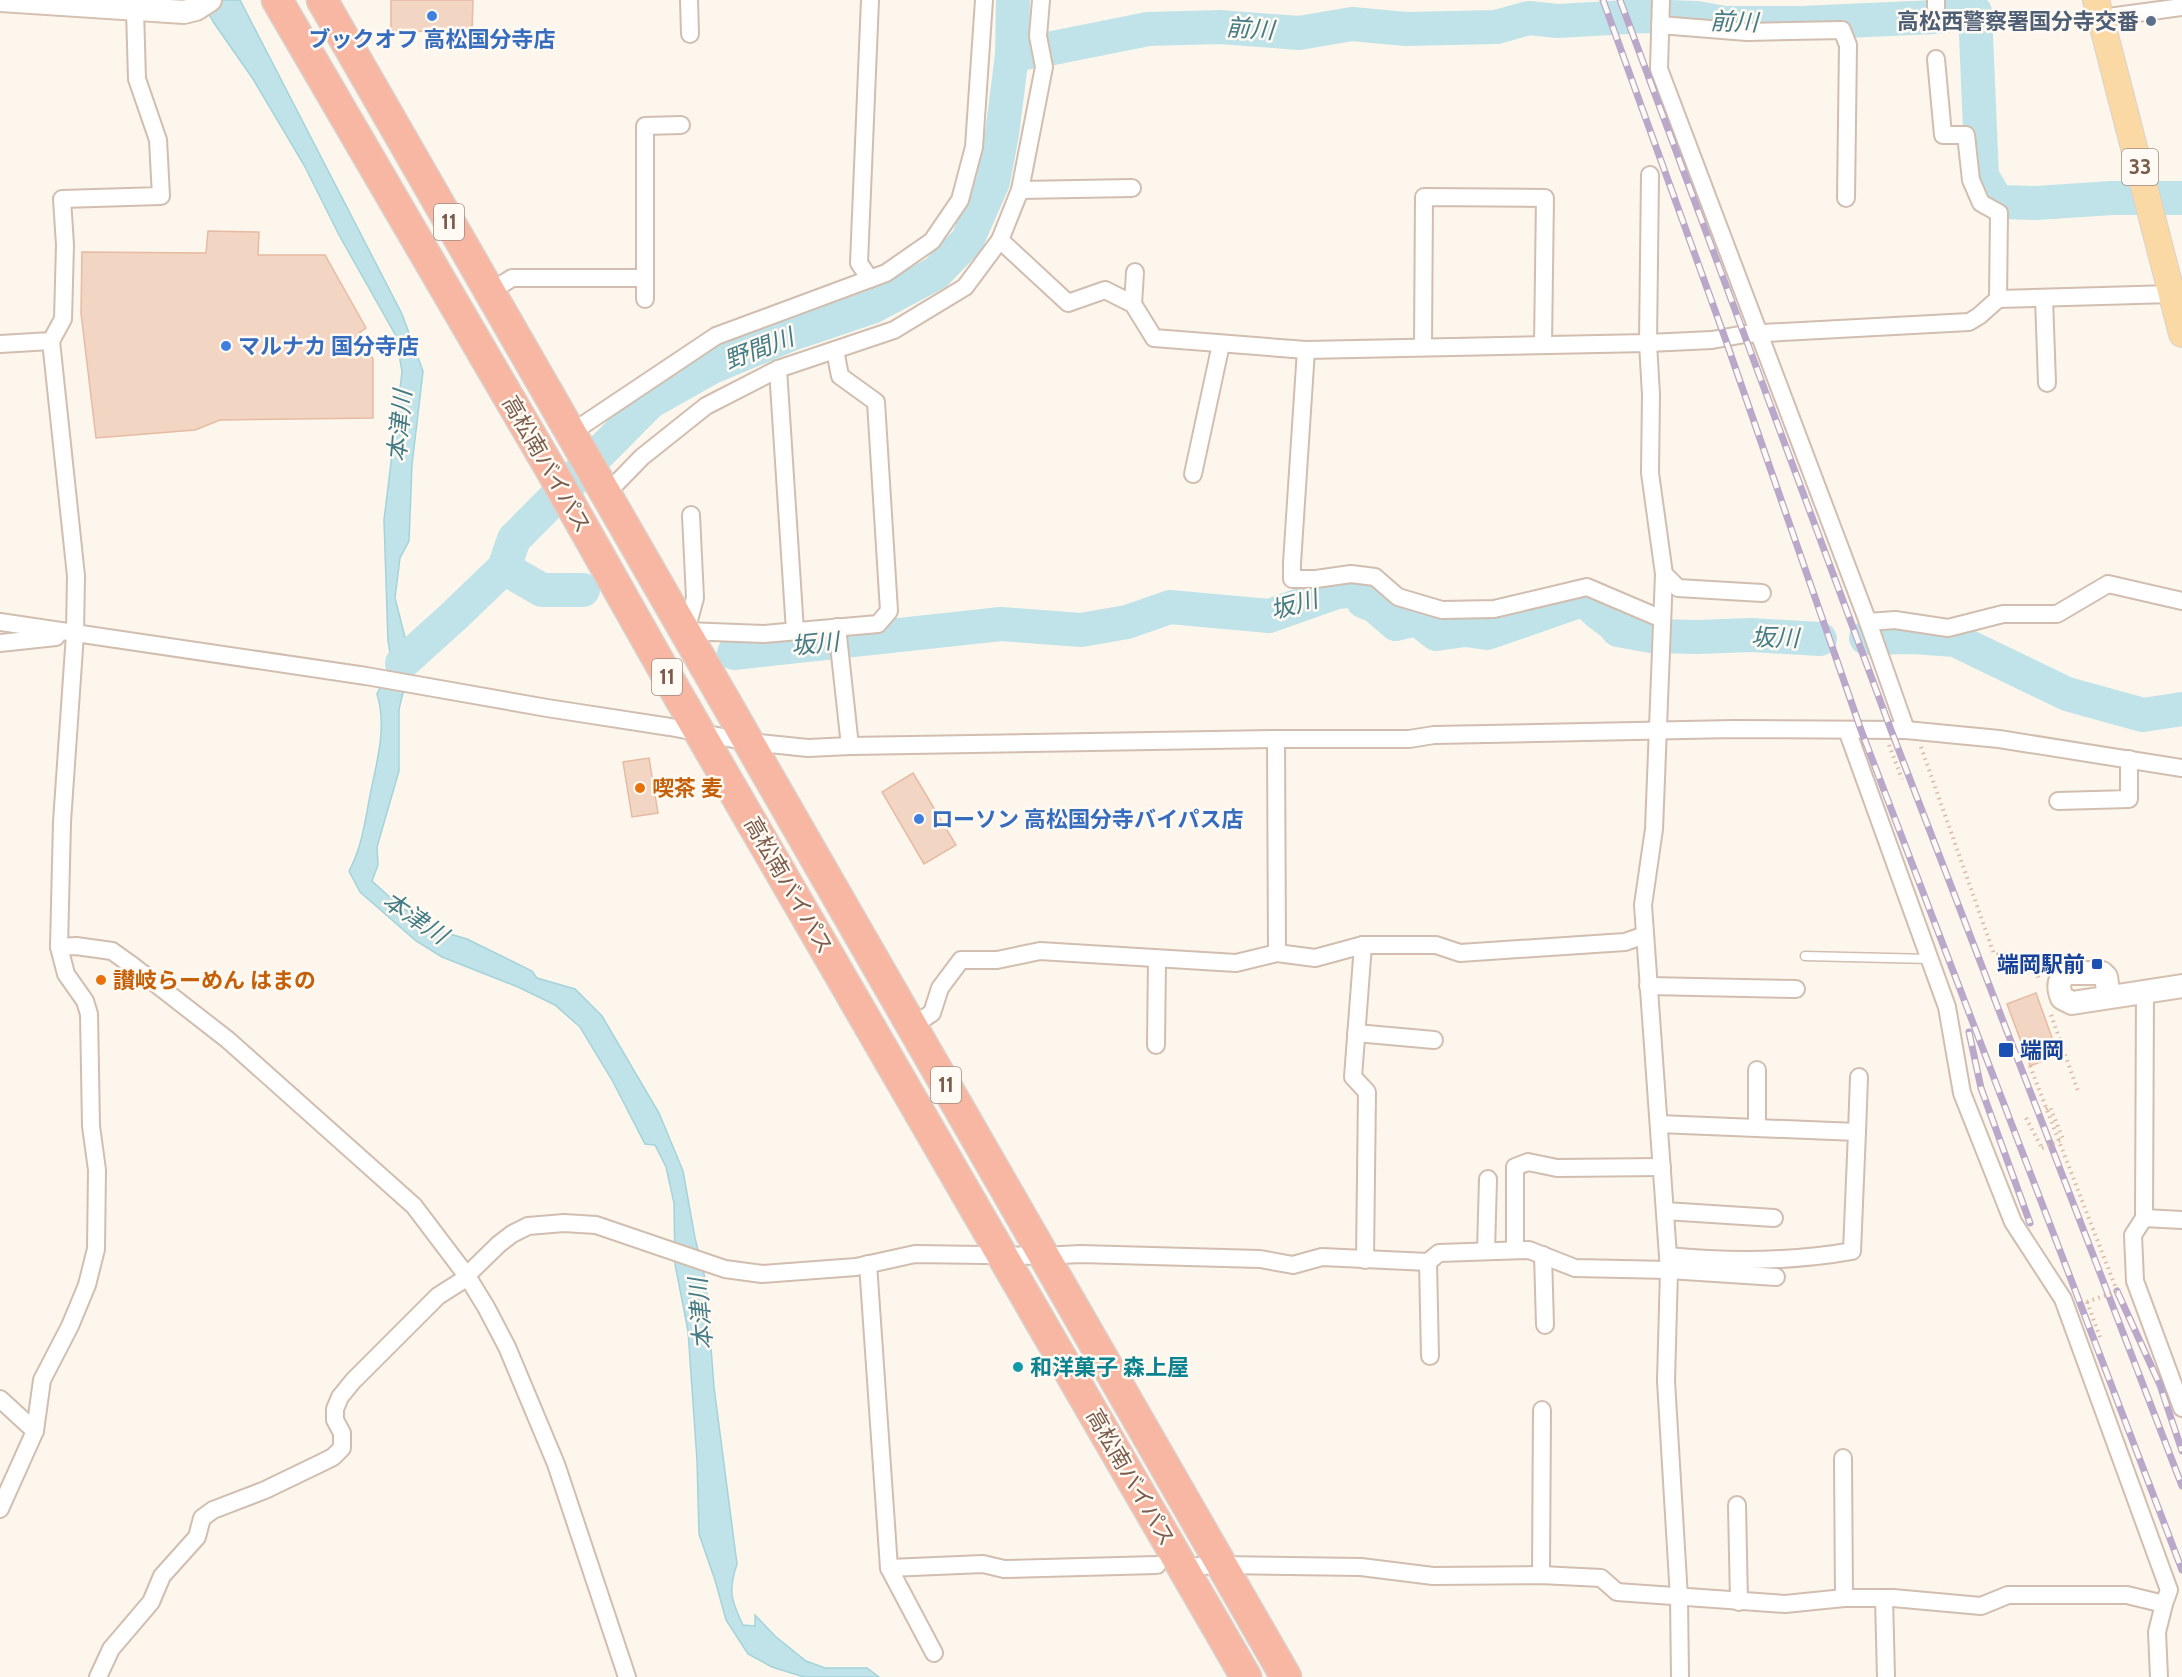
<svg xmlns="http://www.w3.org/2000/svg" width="2182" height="1677" font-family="Cabin,'Noto Sans JP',sans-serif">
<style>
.water{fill:#bfe3e8;stroke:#a5d3da;stroke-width:1.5}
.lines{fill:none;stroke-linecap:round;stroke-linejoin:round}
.river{stroke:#bfe3e8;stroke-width:34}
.building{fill:#f3d5c3;stroke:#e6bba3;stroke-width:1.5}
.lane-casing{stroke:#d1beb0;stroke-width:11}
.street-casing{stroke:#d1beb0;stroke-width:20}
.secondary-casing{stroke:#d6c0b0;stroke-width:26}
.primary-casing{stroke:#dad1cd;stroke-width:28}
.highway-casing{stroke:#dad1cd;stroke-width:33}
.path{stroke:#d9b8a5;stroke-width:4;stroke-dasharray:1.5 4.5;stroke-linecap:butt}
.lane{stroke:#fff;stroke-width:8}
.street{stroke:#fff;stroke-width:16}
.secondary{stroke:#fff;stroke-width:22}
.primary{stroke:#fbd9a5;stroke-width:26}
.highway{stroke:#f7b7a3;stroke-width:30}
.rail-casing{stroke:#b9a8c9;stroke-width:7}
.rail{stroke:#fffaf3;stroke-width:4.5;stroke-dasharray:14;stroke-linecap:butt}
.path-bridge{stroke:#d9b8a5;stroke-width:4;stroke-dasharray:1.5 4.5;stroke-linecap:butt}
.shop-dot{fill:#3f7fe0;stroke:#fffaf3;stroke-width:2}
.service-dot{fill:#5c6f8a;stroke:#fffaf3;stroke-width:2}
.food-dot{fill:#e8710a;stroke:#fffaf3;stroke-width:2}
.transit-dot{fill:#1a4fb4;stroke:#fffaf3;stroke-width:2}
.culture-dot{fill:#0f9aa8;stroke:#fffaf3;stroke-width:2}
.labels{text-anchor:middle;stroke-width:5;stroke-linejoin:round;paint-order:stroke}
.shield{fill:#fffaf3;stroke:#a28b7f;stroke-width:1.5}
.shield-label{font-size:21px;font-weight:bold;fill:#7a5c4d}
.service-label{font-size:22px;font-weight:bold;fill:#4e5e75;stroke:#fffaf3;text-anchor:end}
.shop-label{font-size:22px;font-weight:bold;fill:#366cbe;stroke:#fffaf3;text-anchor:start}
.street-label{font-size:22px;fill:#7a5c4d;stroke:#fffaf3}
.food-label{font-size:22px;font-weight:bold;fill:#c56008;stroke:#fffaf3;text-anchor:start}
.transit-label{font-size:22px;font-weight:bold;fill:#164399;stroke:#fffaf3;text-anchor:end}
.culture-label{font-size:22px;font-weight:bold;fill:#0d838f;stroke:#fffaf3;text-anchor:start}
.water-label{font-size:24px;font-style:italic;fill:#437c86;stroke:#fffaf3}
</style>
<rect width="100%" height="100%" fill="#fdf6ec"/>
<path class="water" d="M201,0H240L402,314L423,371L412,465L409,541L400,558L395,598L407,645L418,654L408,673L399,709V771L377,847L378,865L372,881L403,909L417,914L436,930L467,939L532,971L537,978L575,989L602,1016L659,1113L683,1171L695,1238L706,1282L714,1387L737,1564C728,1591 731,1600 743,1625L755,1626V1615L775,1636L806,1661L825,1668H867L879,1677H804L772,1667L748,1654L726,1620L715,1580L699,1534L697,1460L688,1331L675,1264L674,1203L666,1167L655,1145L645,1144L612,1080L580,1027L555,1005L518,987L442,957L416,941L360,892L349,871C364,844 366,811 373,781C379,754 386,722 377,694L392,664L388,641L384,520L402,372L396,336L339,235L304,165L253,79L214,23Z"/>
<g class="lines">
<g class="river">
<path d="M1012,55L1048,49L1148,29L1220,27L1299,33L1352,24L1406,29L1496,27L1529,18L1558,21L1644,16L1697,18L1725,23H1801L1935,17L1975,12L1982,176L1995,198L2004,202L2036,203L2112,198H2182"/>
<path d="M504,568L542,590H583"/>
<path d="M1866,638L1912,637L1955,640L2067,694L2143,715L2182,709"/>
<path d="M734,653L1001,624L1081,630L1127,622L1170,607L1269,616L1337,592L1358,590L1363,601L1375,606L1396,624L1417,619L1436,634L1465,630L1487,633L1579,601L1590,604C1597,616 1610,618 1618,630L1651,636L1698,637L1751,635L1820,639"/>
<path d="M402,663L454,616L504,568L514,539L650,402L712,367L789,335L872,307L936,273L967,241L993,182L1002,134L1012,55L1013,0"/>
</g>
</g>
<g class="building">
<path d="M391,0H473L472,32L391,31Z"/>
<path d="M208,231L259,232L258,255H325L366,328L359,333L373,359V418L220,420L195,430L96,438L81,313L82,252L206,253Z"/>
<path d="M649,758L658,813L632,817L623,762Z"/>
<path d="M913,773L956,845L924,864L882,792Z"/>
<path d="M2036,993L2056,1049L2046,1053L2048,1059L2030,1066L2007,1004Z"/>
</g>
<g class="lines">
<defs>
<path id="lane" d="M1805,956L1930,959"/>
<g id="street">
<path d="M689,0L690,34"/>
<path d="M870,0L859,263L870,279"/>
<path d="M1041,0L1038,36L1044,67L1020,190L1000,240L1068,303L1105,290L1133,304L1154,338L1306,350L1648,343L1712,340L1745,334L1969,322L1979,316L1998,299L2172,294"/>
<path d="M1661,0L1659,69L1868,622L1906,730"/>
<path d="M1936,7V0"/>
<path d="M2101,18L2182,7"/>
<path d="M1660,25L1747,32L1842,30L1848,45L1846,198"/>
<path d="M1936,59L1943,135H1966L1971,180L1981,203L1999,213L1998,299"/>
<path d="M1650,175L1648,343L1651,395L1650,473L1664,574L1654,829L1643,905L1669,1270L1666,1381L1679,1598L1680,1677"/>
<path d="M1020,190L1132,188"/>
<path d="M490,292L512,278H643"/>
<path d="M2044,298L2047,383"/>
<path d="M645,299V126L681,125"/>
<path d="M1133,304L1135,272"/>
<path d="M0,344L51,341L63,319L65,245L62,199L161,196L158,140L137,79L135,10"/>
<path d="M1423,347L1424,197L1545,198L1543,345"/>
<path d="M1306,350L1292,563V579H1316L1351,574L1375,577L1398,597L1442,610L1494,609L1587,587L1662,619"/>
<path d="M778,369L795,631"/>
<path d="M571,433L716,336L886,273L932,241L960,200L974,147L984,0"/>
<path d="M1193,474L1221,344"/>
<path d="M606,494L642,457L706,406L778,369L894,330L965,287L1000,240"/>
<path d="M691,515L695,598L686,631L764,634L878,624L889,611L876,402L840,376L835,350"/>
<path d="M1664,574L1678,588L1762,593"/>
<path d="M0,622L366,676L547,708L670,727L749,742L808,748L850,746L1276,739H1409L1434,735L1734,729L1906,730L1999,739L2182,768"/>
<path d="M1868,622L1895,620L1948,628L2003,614H2057L2108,584L2182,601"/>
<path d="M837,627L850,746"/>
<path d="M0,643L56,637"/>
<path d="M1276,739L1277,953"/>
<path d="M2058,801L2129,799V759"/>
<path d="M1363,945L1353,1077L1367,1092L1365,1260"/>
<path d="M59,947L76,946L112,951L133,966L228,1040L414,1206L467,1276L486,1307L507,1347L556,1464L627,1677"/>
<path d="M1648,986L1796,989"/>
<path d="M2145,991L2144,1218L2133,1235L2135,1281L2182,1408"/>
<path d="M912,1026L932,1013L940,988L961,960H997L1040,951L1236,963L1277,953L1315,958L1363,945H1436L1460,953L1625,942L1645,935"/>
<path d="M1356,1033L1434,1040"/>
<path d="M1156,1045L1157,960"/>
<path d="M1757,1070V1128"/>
<path d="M1659,1124L1857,1132L1852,1251C1791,1262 1730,1262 1668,1256"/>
<path d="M1857,1132L1859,1077"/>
<path d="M1665,1211L1774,1218"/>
<path d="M2144,1218L2182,1220"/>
<path d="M1515,1250V1167L1528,1162L1557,1168L1662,1167"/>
<path d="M1486,1251L1488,1179"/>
<path d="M1543,1255L1545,1325"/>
<path d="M1428,1262L1430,1356"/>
<path d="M868,1264L889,1568"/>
<path d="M0,1399L35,1431"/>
<path d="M1843,1458L1844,1598"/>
<path d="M1737,1505L1739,1602"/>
<path d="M0,1509L35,1431L42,1380L70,1326L87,1285L96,1249L97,1170L91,1126L89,1014L85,1001L66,974L59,947L62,822L75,634L76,576L51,341"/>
<path d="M1182,1567L1221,1565L1361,1567L1433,1576L1541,1575L1601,1578L1617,1592L1785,1604L1844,1598H1893L1981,1606L2008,1595H2127L2164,1604L2169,1590L2063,1299L2013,1222L1962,1093L1947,1007L1847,730"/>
<path d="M1541,1575L1542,1410"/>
<path d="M1884,1598L1886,1677"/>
<path d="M934,1653L889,1568L983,1564L1004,1569L1157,1565"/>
<path d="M98,1677L111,1649L151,1602L162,1576L197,1537L202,1518L213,1510L265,1490L321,1463L333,1457L342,1448V1433L335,1420V1409L340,1397L353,1381L438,1296L460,1282L499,1244L512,1234L528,1226L564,1223L596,1225L725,1269L762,1274L856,1267L915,1254L1043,1256L1080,1254L1260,1259L1293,1265L1322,1257L1428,1262L1439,1253L1529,1250L1575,1268L1669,1270L1776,1277"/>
<path d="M2159,1677L2157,1632L2164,1604"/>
</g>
<g id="secondary">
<path d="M0,0L184,12L196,9L210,0"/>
<path d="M2109,997L2106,977L2102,973H2067C2057,980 2058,988 2062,998L2072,1003L2182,986"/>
</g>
<path id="primary" d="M2096,0L2182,334"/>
<g id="highway">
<path d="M277,0L551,470L675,690L1246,1677"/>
<path d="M322,0L1286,1677"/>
</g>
</defs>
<use href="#lane" class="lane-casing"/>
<use href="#street" class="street-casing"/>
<use href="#secondary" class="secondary-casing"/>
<use href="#primary" class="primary-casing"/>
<use href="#highway" class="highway-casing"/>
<g class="path">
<path d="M1889,745L1902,779"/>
<path d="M1921,747L1994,954L2031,958L2039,979"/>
<path d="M2051,1015L2079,1094"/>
<path d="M2030,1066L2117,1291"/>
<path d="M2046,1109L2050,1107L2063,1139"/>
<path d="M2026,1118L2042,1148"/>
<path d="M2087,1302L2100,1337"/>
</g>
<use href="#lane" class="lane"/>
<use href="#street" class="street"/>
<use href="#secondary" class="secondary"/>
<use href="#primary" class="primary"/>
<use href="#highway" class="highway"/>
<defs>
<g id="rail">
<path d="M1603,0L1725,338L1861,730L2182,1570"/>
<path d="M1620,0L1891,730L2182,1486"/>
<path d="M1969,1032L1981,1088L2030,1223"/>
<path d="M2117,1291L2160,1385L2182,1451"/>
</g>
</defs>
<use href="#rail" class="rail-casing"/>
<use href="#rail" class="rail"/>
<g class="path-bridge">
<path d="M2042,1148L2063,1139"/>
<path d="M2087,1302L2117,1291"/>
</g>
</g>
<g class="shop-dot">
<circle cx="432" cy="16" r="6"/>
<circle cx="226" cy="346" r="6"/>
<circle cx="919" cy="819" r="6"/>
</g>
<circle class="service-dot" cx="2151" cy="21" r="6"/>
<g class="food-dot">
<circle cx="640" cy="788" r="6"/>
<circle cx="101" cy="980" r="6"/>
</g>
<g class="transit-dot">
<rect x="2091" y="958" width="12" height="12" rx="3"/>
<rect x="1998" y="1042" width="16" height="16" rx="3"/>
</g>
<circle class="culture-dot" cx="1018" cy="1367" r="6"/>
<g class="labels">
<g class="shield">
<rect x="2122" y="149" width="36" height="36" rx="4.5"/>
<rect x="434" y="204" width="30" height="36" rx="4.5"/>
<rect x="652" y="659" width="30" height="36" rx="4.5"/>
<rect x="931" y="1067" width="30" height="36" rx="4.5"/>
</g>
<g class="shield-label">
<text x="2140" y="174">33</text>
<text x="449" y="229">11</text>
<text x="667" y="684">11</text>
<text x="946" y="1092">11</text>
</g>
<g class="service-label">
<text x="2139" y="29">高松西警察署国分寺交番</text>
</g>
<g class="shop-label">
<text x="432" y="47" text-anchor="middle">ブックオフ 高松国分寺店</text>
<text x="238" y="354">マルナカ 国分寺店</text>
<text x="931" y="827">ローソン 高松国分寺バイパス店</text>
</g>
<g class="street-label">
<text transform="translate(547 464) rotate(60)" y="8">高松南バイパス</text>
<text transform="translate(789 885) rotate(60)" y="8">高松南バイパス</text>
<text transform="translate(1131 1477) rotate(60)" y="8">高松南バイパス</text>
</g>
<g class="food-label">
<text x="652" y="796">喫茶 麦</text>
<text x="113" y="988">讃岐らーめん はまの</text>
</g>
<g class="transit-label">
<text x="2085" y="972">端岡駅前</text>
<text x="2020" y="1058" text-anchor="start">端岡</text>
</g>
<g class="culture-label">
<text x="1030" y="1375">和洋菓子 森上屋</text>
</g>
<g class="water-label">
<text transform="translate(1734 22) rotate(2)" y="8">前川</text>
<text transform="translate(1250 29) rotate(4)" y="8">前川</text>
<text transform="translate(759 349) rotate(-21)" y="8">野間川</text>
<text transform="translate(400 426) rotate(-85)" y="8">本津川</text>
<text transform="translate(1294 605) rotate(-16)" y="8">坂川</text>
<text transform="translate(1775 638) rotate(1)" y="8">坂川</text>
<text transform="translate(815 644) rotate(-6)" y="8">坂川</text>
<text transform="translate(415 918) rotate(34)" y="8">本津川</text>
<text transform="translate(701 1314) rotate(-95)" y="8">本津川</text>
</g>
</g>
</svg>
